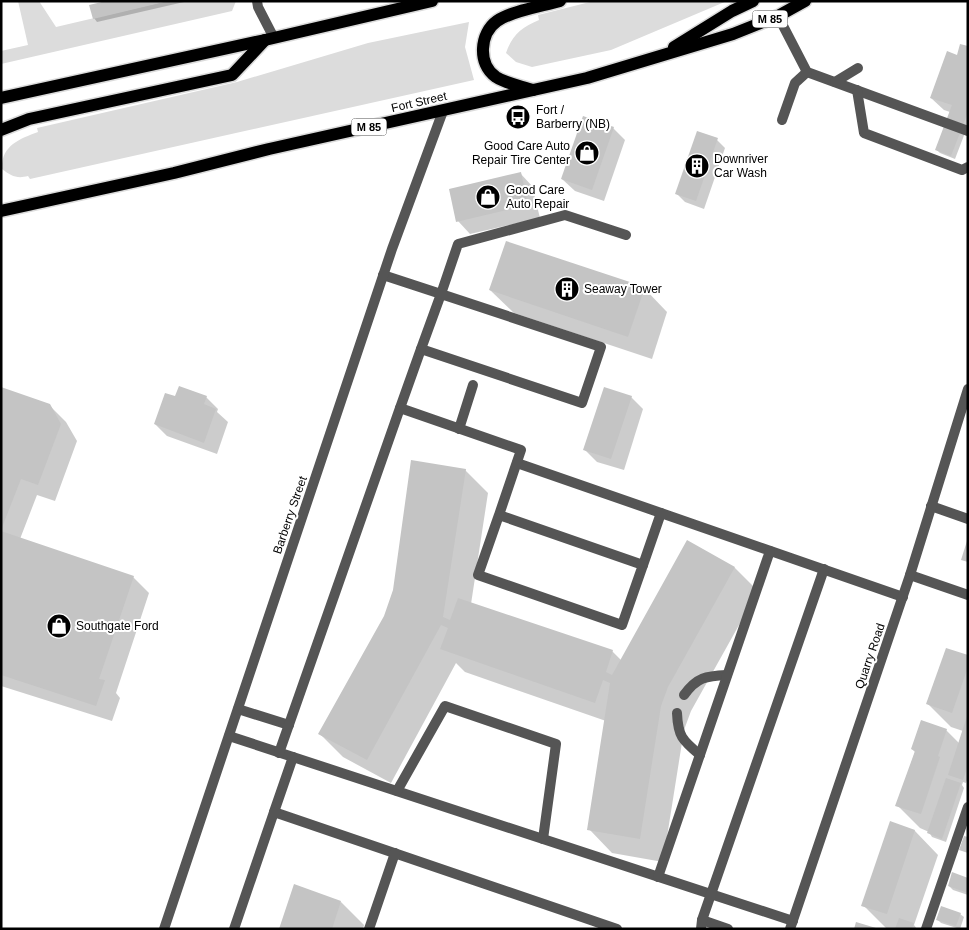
<svg xmlns="http://www.w3.org/2000/svg" width="969" height="930" font-family="Arial,sans-serif">
<style>
.green{fill:#dcdcdc}
.shadow{fill:#0003}
.building{fill:#c4c4c4}
.lines{fill:none;stroke-linecap:round;stroke-linejoin:round}
.primary-casing{stroke:#dbdbdb;stroke-width:15}
.service{stroke:#555;stroke-width:10}
.minor{stroke:#555;stroke-width:10}
.tertiary{stroke:#555;stroke-width:10}
.primary{stroke:#000;stroke-width:12}
.labels{text-anchor:middle;stroke-width:4;stroke-linejoin:round;paint-order:stroke}
.shield{fill:#fff;stroke:#4c4c4c;stroke-width:1}
.shield-label{font-size:11px;font-weight:bold;fill:#000}
.street-label{font-size:12px;fill:#000;stroke:#fff}
.poi-label{font-size:12px;fill:#000;stroke:#fff;text-anchor:start}
</style>
<rect width="100%" height="100%" fill="#fff"/>
<g class="green">
<path d="M18,1H39L56,27L167,1H236L232,11L1,64V51L28,45Z"/>
<path d="M594,1H727L611,50L532,67L516,62L506,53C512,35 522,27 539,20L538,15Z"/>
<path d="M469,22L465,47L474,80L30,179L28,176C17,179 11,176 2,169C1,146 19,139 38,132L37,128L237,82L368,43Z"/>
</g>
<g class="shadow">
<path d="M111,1H183L184,2L97,22L94,18Z"/>
<path d="M968,47V125L955,159L940,153L937,150L950,112L944,110L931,98L958,56Z"/>
<path d="M613,128L625,140L604,201L575,191L562,179Z"/>
<path d="M717,140L725,148L704,209L685,202L677,194Z"/>
<path d="M520,173L532,186L540,218L470,234L458,221Z"/>
<path d="M644,288L667,312L652,359L514,313L490,290Z"/>
<path d="M1,388L49,405L66,422L77,441L55,501L37,495L20,539L133,577L149,593L116,693L120,698L112,721L1,686Z"/>
<path d="M206,397L218,409L217,412L228,422L217,454L167,436L155,424L176,398Z"/>
<path d="M631,397L643,409L624,470L597,462L585,450Z"/>
<path d="M465,470L488,493L471,604L612,651L622,661L688,542L735,568L758,591L691,711L684,730L663,862L612,853L589,829L606,721L465,672L456,663L391,783L343,757L320,734Z"/>
<path d="M968,656V778L966,783L963,782L962,785L964,788L946,842L932,837L929,832L920,828L897,805L915,752L912,749L946,730L959,743L963,731L951,727L928,704Z"/>
<path d="M891,823L915,831L938,855L914,925L917,929L886,928L863,905Z"/>
<path d="M968,879V895L953,890L949,886Z"/>
<path d="M341,902L364,925L363,929H281Z"/>
<path d="M960,914L964,917L960,929L941,923L937,919Z"/>
</g>
<g class="building">
<path d="M106,1H164V2L93,19L89,5Z"/>
<path d="M960,44L968,46V112L951,156L935,150L952,105L930,98L947,51L957,55Z"/>
<path d="M583,116L614,127L592,190L561,179Z"/>
<path d="M697,131L718,138L696,201L675,194Z"/>
<path d="M521,172L528,205L456,222L449,189Z"/>
<path d="M506,241L645,287L628,337L489,290Z"/>
<path d="M179,386L207,396L204,404L216,409L204,443L154,424L165,393L175,396Z"/>
<path d="M1,387L50,404L61,424L38,485L21,479L1,530Z"/>
<path d="M604,387L632,396L611,459L583,450Z"/>
<path d="M411,460L466,469L443,617L450,620L458,598L613,650L606,672L612,675L687,540L735,567L668,687L661,706L640,839L587,830L610,683L603,680L595,703L440,649L448,628L441,625L367,760L318,734L384,616L393,590Z"/>
<path d="M1,531L134,576L99,679L105,680L96,706L1,675Z"/>
<path d="M967,541H968V562L961,560Z"/>
<path d="M946,648L968,655V667L952,713L926,704Z"/>
<path d="M967,716L968,765L963,780L948,775Z"/>
<path d="M921,720L947,729L938,756L940,757L921,814L895,806L915,751L911,749Z"/>
<path d="M946,778L961,783L942,839L927,833Z"/>
<path d="M890,821L915,830L887,914L861,906Z"/>
<path d="M964,836L968,837V853L959,850Z"/>
<path d="M952,872L968,878V893L948,886Z"/>
<path d="M294,884L341,901L332,929H279Z"/>
<path d="M941,906L961,913L956,926L936,920Z"/>
<path d="M899,918L914,923L912,929H895Z"/>
<path d="M856,922L876,928V929H854Z"/>
</g>
<g class="lines">
<defs>
<g id="primary">
<path d="M674,47L732,11L753,1"/>
<path d="M533,90C521,86 507,84 496,77C477,64 480,33 497,21C511,11 543,6 560,1"/>
<path d="M1,98L265,40L432,1"/>
<path d="M1,130L29,119L232,75L265,40"/>
<path d="M1,211L174,173L269,149L587,78L733,34L778,16L805,1"/>
</g>
</defs>
<use href="#primary" class="primary-casing"/>
<g class="service">
<path d="M257,1L258,7L274,38"/>
<path d="M778,16L807,72L968,131"/>
<path d="M835,82L858,68"/>
<path d="M857,90L864,133L962,170L968,167"/>
<path d="M782,120L795,83L807,72"/>
<path d="M383,275L441,294L421,349L582,403L601,347L441,294L458,244L565,215L626,235"/>
<path d="M400,408L421,349"/>
<path d="M459,429L473,385"/>
<path d="M517,463L661,513"/>
<path d="M931,506L968,519"/>
<path d="M643,565L661,513L903,597"/>
<path d="M684,695C697,677 706,676 727,675"/>
<path d="M238,709L289,725"/>
<path d="M677,713C678,736 682,740 700,755"/>
<path d="M229,736L793,921"/>
<path d="M279,753L400,408L521,450L499,515L643,565L622,625L478,575L499,515"/>
<path d="M397,791L445,706L556,744L543,839"/>
<path d="M274,812L293,757"/>
<path d="M658,877L770,551"/>
<path d="M702,920L728,929"/>
<path d="M234,929L274,812L617,929"/>
<path d="M369,929L395,853"/>
<path d="M701,929L702,920L824,569"/>
<path d="M926,929L968,807"/>
</g>
<g class="minor">
<path d="M910,575L968,595"/>
<path d="M164,929L392,249L443,111"/>
</g>
<path class="tertiary" d="M790,929L910,575L968,389"/>
<use href="#primary" class="primary"/>
</g>
<defs>
<symbol id="bus-disc" viewBox="-11 -11 22 22"><circle r="9.5" fill="#000" stroke="#fff"/><path d="M-5-6H5V4H4V6H2V4H-2V6H-4V4H-5ZM-3.5-4V0h7V-4ZM-3.5 1.2v1.5H-2V1.2ZM2 1.2v1.5H3.5V1.2Z" fill="#fff"/></symbol>
<symbol id="shop-disc" viewBox="-11 -11 22 22"><circle r="9.5" fill="#000" stroke="#fff"/><path d="M-5-2.5h2.3a2.7 3.5 0 0 1 5.4 0H5L5.5 6h-11ZM-1.5-2.5h3a1.5 2.3 0 0 0-3 0Z" fill="#fff"/></symbol>
<symbol id="building-disc" viewBox="-11 -11 22 22"><circle r="9.5" fill="#000" stroke="#fff"/><path d="M-4-6H4V6H1V3H-1V6H-4ZM-2.5-4.3h1.7v1.8h-1.7ZM.8-4.3h1.7v1.8H.8ZM-2.5-1h1.7V.8h-1.7ZM.8-1h1.7V.8H.8Z" fill="#fff"/></symbol>
</defs>
<g fill-rule="evenodd">
<use href="#bus-disc" x="504" y="103" width="28" height="28"/>
<use href="#shop-disc" x="573" y="139" width="28" height="28"/>
<use href="#building-disc" x="683" y="152" width="28" height="28"/>
<use href="#shop-disc" x="474" y="183" width="28" height="28"/>
<use href="#building-disc" x="553" y="275" width="28" height="28"/>
<use href="#shop-disc" x="45" y="612" width="28" height="28"/>
</g>
<g class="labels">
<g class="shield">
<rect x="752.5" y="10.5" width="35" height="17" rx="4"/>
<rect x="351.5" y="118.5" width="35" height="17" rx="4"/>
</g>
<g class="shield-label">
<text x="770" y="23">M 85</text>
<text x="369" y="131">M 85</text>
</g>
<g class="street-label">
<text transform="translate(419 102) rotate(-13)" y="4">Fort Street</text>
<text transform="translate(290 515) rotate(-71)" y="4">Barberry Street</text>
<text transform="translate(870 656) rotate(-71)" y="4">Quarry Road</text>
</g>
<g class="poi-label">
<text x="536" y="114">Fort /<tspan x="536" dy="14">Barberry (NB)</tspan></text>
<text x="570" y="150" text-anchor="end">Good Care Auto<tspan x="570" dy="14">Repair Tire Center</tspan></text>
<text x="714" y="163">Downriver<tspan x="714" dy="14">Car Wash</tspan></text>
<text x="506" y="194">Good Care<tspan x="506" dy="14">Auto Repair</tspan></text>
<text x="584" y="293">Seaway Tower</text>
<text x="76" y="630">Southgate Ford</text>
</g>
</g>
<rect width="969" height="930" fill="none" stroke="#000000" stroke-width="5"/>
</svg>
